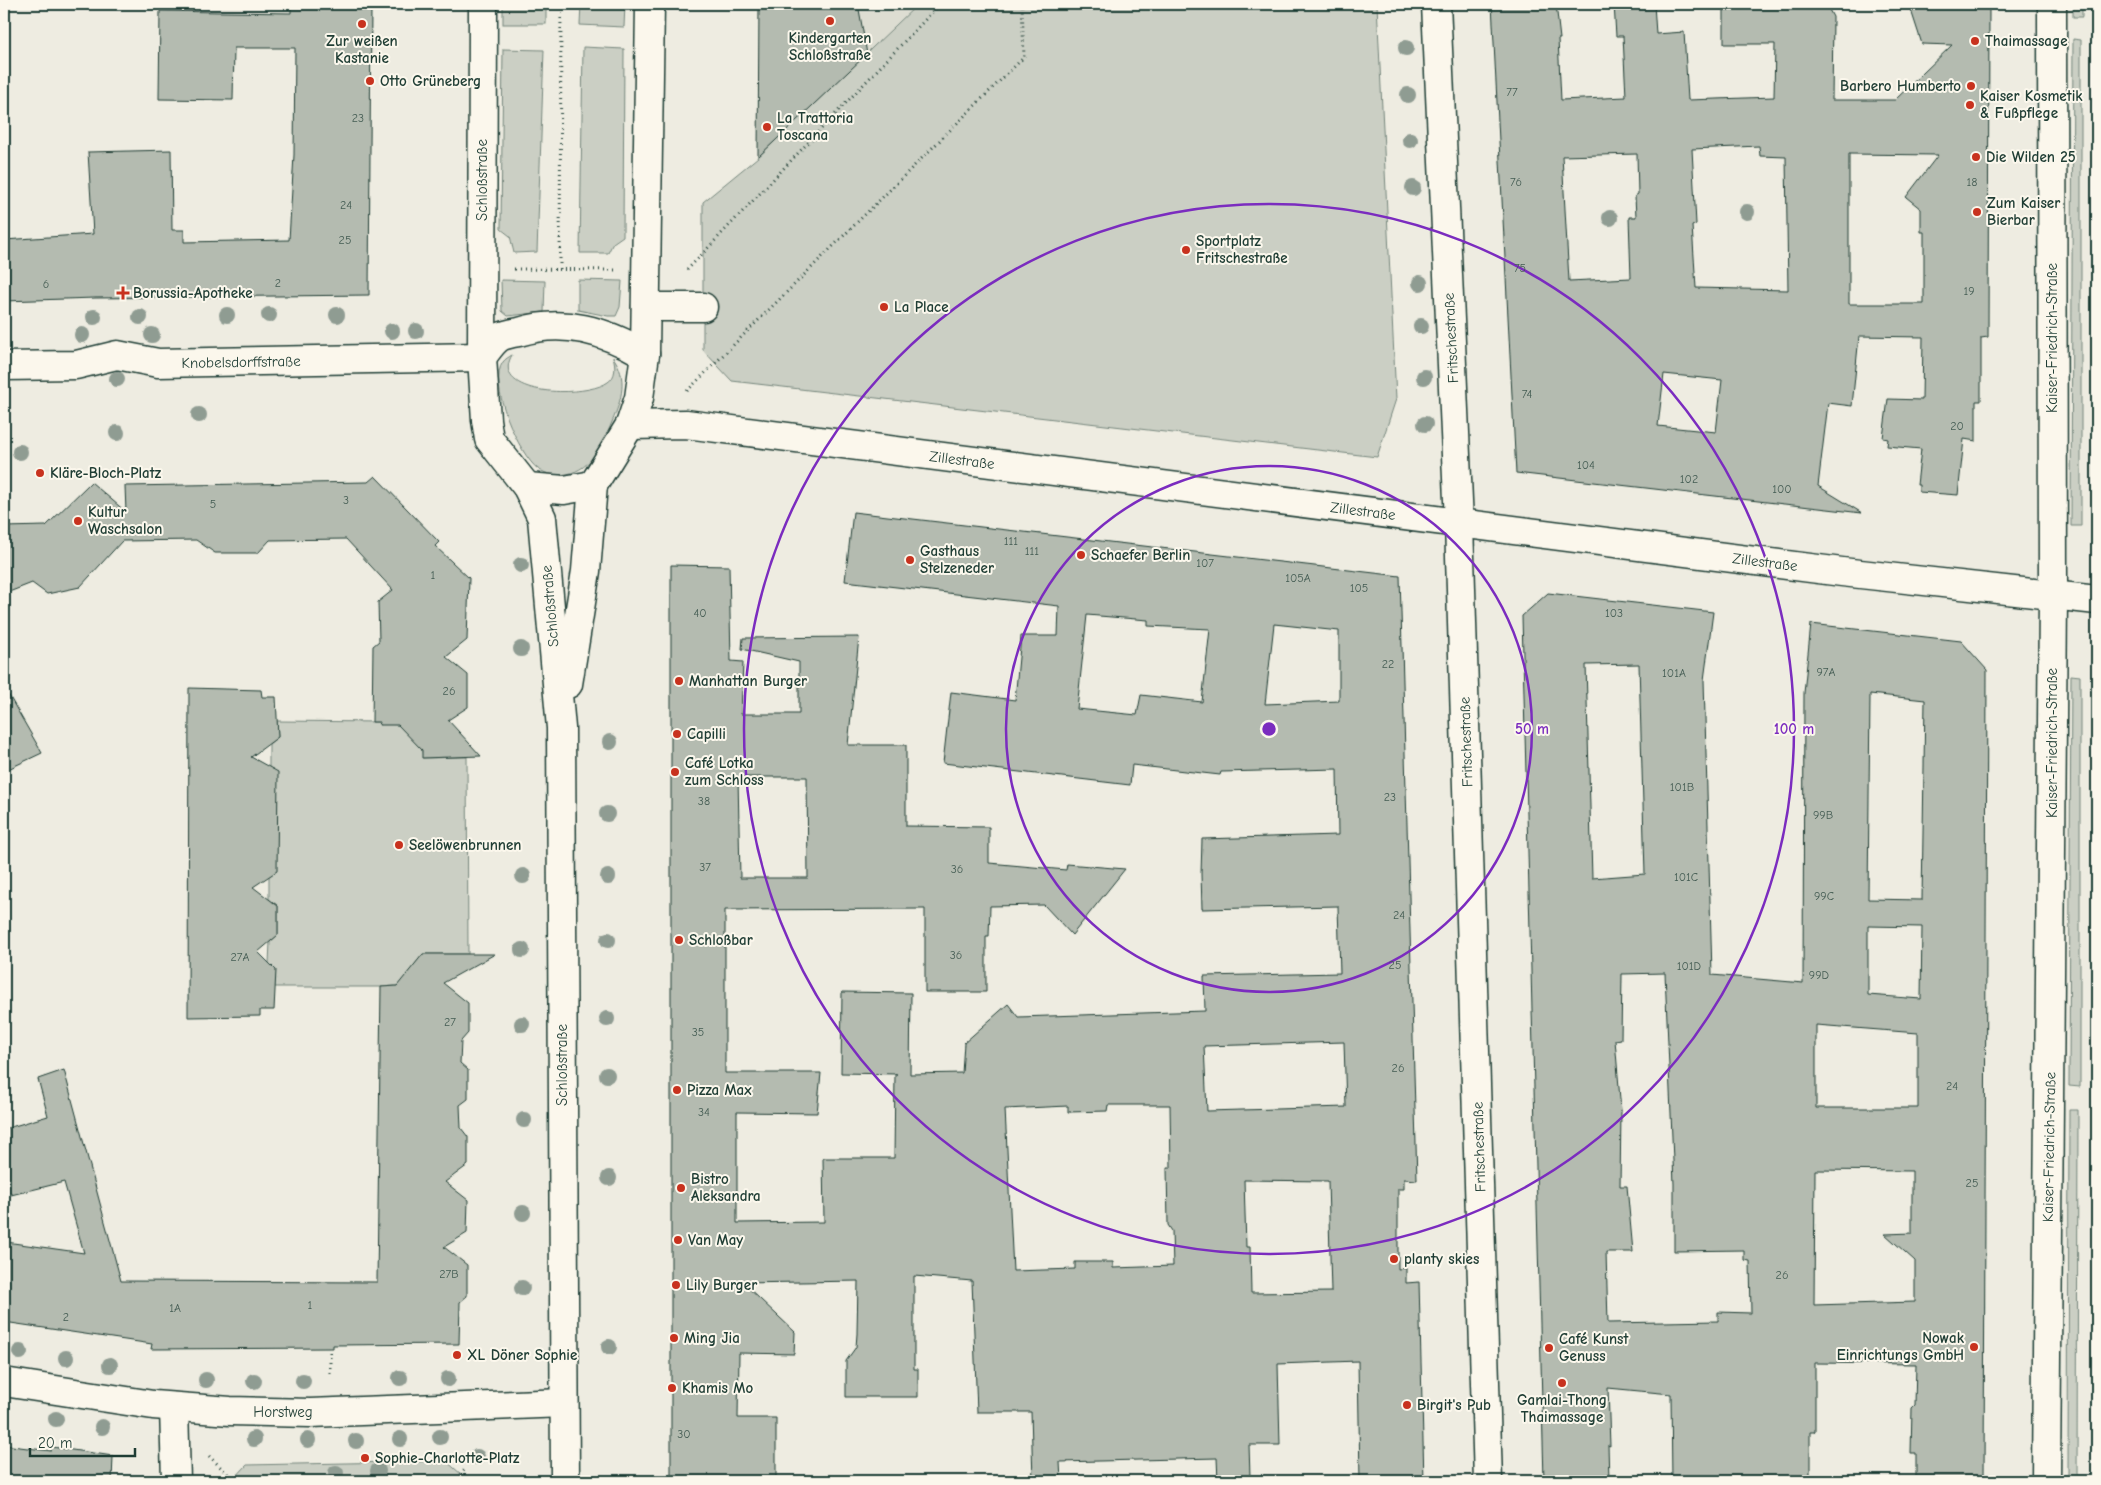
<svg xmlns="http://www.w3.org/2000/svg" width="2101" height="1485" font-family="'Comic Neue',sans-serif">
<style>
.built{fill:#ddddd2}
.green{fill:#cbcfc4;stroke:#75867c}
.building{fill:#b4bbb0;stroke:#1f3d34;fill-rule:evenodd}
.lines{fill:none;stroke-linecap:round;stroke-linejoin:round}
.minor-casing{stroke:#1f3d34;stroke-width:31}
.major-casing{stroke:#1f3d34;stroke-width:31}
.path{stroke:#1f3d34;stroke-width:3;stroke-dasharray:1 4;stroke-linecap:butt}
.minor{stroke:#fbf7ec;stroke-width:28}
.major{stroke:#fbf7ec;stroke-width:28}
.tree{fill:#8f9c92}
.ring{fill:none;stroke:#7b2cbf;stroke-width:2.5}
.poi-dot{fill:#c8321e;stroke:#fbf7ec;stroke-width:2}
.labels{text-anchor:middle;stroke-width:4;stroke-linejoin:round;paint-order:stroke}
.number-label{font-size:12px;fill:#445c53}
.poi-label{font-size:15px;font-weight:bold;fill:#1f3d34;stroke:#fbf7ec;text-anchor:start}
.street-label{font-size:15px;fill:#1f3d34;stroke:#fbf7ec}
.centre{fill:#7b2cbf;stroke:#fbf7ec;stroke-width:2.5}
.ring-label{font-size:15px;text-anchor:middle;font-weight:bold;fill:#7b2cbf;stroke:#fbf7ec;stroke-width:4;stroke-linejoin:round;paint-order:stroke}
</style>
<rect width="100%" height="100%" fill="#eeece1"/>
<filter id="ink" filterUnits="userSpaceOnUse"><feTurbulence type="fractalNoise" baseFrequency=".02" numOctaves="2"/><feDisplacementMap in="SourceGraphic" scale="10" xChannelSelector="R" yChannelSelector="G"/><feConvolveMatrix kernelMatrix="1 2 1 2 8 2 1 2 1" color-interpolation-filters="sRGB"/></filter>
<g filter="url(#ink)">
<path class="built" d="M759,4H918L870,51L854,41L759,62Z"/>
<g class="green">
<rect x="503" y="4" width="43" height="20"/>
<path d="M581,4H625L624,27L580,25Z"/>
<path d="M918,4H1377L1396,399L1377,457L732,381L703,350V202L758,157Z"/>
<rect x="2073" y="4" width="9" height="13"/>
<path d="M2073,39L2081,40V526H2071Z"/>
<path d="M583,47L624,49L623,236L613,243L608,253H580Z"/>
<path d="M503,49L544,50L537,252L514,253L510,236L501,229Z"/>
<path d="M501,280L545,281L544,312L508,316L502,311Z"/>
<path d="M578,280L622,281L620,307L616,316H608L578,310Z"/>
<path d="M512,355C488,397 587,398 608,382C616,377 616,366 613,357C628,378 622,399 612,422C603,444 592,469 567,474C556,476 548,475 538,469C519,455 487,383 503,362C505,359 509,357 512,355Z"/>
<path d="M2071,675L2080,676V1087L2069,1086Z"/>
<path d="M277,721L380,722L379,724L407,725L422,750L423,758L467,757L468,954H423L408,973L407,985L381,987H275L269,963L270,942L278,935V906L269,899V744L278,737Z"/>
<path d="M2069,1110H2078L2077,1481H2068Z"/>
<path d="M446,1461L469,1481H232L247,1465Z"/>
</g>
<g class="building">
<path d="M291,4H371L369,295L95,298L4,301V240L93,234L88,152L171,150L172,230H184V242L289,240L294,155L295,48H234L233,100L159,99L160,11L291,13Z"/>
<path d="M759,4H858L867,54L758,157Z"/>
<path d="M1492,4H1556L1560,39H1558L1561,100L1626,97L1623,36H1616L1614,4H1654L1656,34L1684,32L1688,100L1774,97L1775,44H1724V4H1826L1833,17L1832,100H1895L1952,45L1922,44L1909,4H1989L1988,337L1981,338V401H1976V441L1964,439L1958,495L1919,492V485H1917L1921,449L1887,446L1888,439L1883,438L1888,399L1922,400L1923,337L1859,336L1852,406L1828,403L1818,486L1862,513L1516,473ZM1759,146L1760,156L1786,157L1788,290L1696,288L1692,226L1696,224L1692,149ZM1637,154L1638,194L1635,196L1636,217H1629L1631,278L1569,281L1562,156ZM1849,154L1938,155L1906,197L1921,209V232H1924V304H1849ZM1664,374L1722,380L1716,432L1658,426Z"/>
<path d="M375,476L439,542L435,546L469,578L467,640L446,657L468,675V707L448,720L481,756L422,758V750L398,725H379L380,722H372L373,646L379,641L378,602L393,590L346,539L270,540L258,553H215L196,540L122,541L80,587L47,594L32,583L4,594V527L46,526L91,482L126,512L125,486L368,482Z"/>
<path d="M853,512L1400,576L1417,1180L1404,1179V1189H1398V1269L1406,1268V1283L1419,1282L1424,1481H1360L1358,1361L1278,1364L1280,1445H1249L1250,1477H1248V1481H1218L1217,1458L1060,1462L1061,1481H1033L1031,1412H977L972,1281L914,1276V1369H918V1397H846V1361L856,1347L857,1334L858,1281L743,1283L795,1332L794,1354L739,1353L738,1418H776V1481H671V565L729,566L731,661L743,662L741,714H799V662L742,649L743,638L859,637L848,745H906V826L989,827V863L1066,870L1067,864L1125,869L1072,935L1044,905L990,906L989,936H986V992H925V909L725,910V1073H821L817,1113L737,1112V1223L824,1222L823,1158H894L895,1074H897L841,1073L842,992L911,993L910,1074L962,1073L964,1043L1008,1004L1018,1017L1205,1011L1204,976L1340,973L1338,906L1202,909L1201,874L1202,839L1338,835L1337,769L1221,772L1220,775L1132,765L1130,785L943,763L951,692L1015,700L1021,636H1058L1059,606L845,581ZM1087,615L1148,620V626L1210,629L1202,702L1141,695L1137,715L1077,709ZM1274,624L1339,631V701L1265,704ZM738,777H807L808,878H740ZM1344,1042L1346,1107L1207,1111L1204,1046ZM1108,1105H1170L1171,1168H1167L1168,1225L1172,1231L1173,1266L1113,1268V1262H1075V1269L1013,1271L1005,1109L1068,1106V1112L1107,1111ZM1244,1180L1328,1181L1331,1292L1251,1293L1250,1247H1246Z"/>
<path d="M1548,593L1713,612L1704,680L1712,975L1803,983L1804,693L1811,624L1961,641L1987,670L1984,1481H1916V1453H1911L1912,1408L1915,1405L1916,1364L1815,1363V1432H1810V1478L1807,1477V1481H1672L1671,1394L1608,1388L1610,1446L1608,1445L1609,1481H1544L1522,616ZM1639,664L1645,874L1592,878L1586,665ZM1870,694L1925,700L1922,900L1868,899ZM1868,926L1922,927L1921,999L1868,995ZM1665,973L1674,1184V1251L1744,1250V1260L1750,1261L1751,1313L1718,1312V1321L1608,1323L1606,1252H1633L1627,1186H1620L1621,1111L1615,1040L1621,1039L1622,974ZM1816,1025L1918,1033V1108H1816ZM1815,1170L1912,1171V1233L1885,1234L1915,1261V1302L1814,1305Z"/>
<path d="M4,687L42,753L4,771Z"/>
<path d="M189,688L261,690L262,697H276L278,737L251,757L278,772L277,871L253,887L278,906V935L258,952L276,970L274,1010H260V1016L188,1017Z"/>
<path d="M423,954H495L443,983L468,1003V1033L461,1041L460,1063L468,1070V1099L460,1105L461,1128L468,1137V1165L445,1182L468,1200L467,1233L444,1247L467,1265V1296L460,1302L459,1344L333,1345V1348L151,1349L152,1344L4,1322V1260L6,1242L84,1253L64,1182L11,1195V1192L4,1194V1129L48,1116L38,1079L64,1070L121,1281L377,1282L381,987L397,986Z"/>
<path d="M4,1445L51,1451L52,1447L113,1456L112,1481H4Z"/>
</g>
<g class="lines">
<defs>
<g id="minor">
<path d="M483,4L482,357L486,420L489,439L527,487L542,518L561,728L565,1481"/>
<path d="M1436,4L1459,523L1488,1481"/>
<path d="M646,307H703"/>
<path d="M482,357C487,351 493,341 500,337C506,334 513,333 519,332C564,318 605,331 645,354"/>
<path d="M4,366L76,365L117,355L158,363L482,357"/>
<path d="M630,425L686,424L1842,572L2097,600"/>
<path d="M527,487L564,490L593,485"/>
<path d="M568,684L586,571L593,485L630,425L639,398L645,354L650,4"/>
<path d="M4,1382L153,1405L230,1411L310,1413L564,1403"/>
<path d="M174,1407L176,1481"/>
</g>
<path id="major" d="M2046,1481L2053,596L2052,4"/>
</defs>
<use href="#minor" class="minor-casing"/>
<use href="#major" class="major-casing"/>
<g class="path">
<path d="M514,269L615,270"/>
<path d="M560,269L561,4"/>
<path d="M687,270L940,4"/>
<path d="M687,391L1024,57L1022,4"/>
<path d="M330,1373V1348"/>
<path d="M209,1456L235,1481"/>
<path d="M452,1481L467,1468"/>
</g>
<use href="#minor" class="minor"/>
<use href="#major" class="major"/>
</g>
<g class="tree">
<circle cx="1406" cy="48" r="8"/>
<circle cx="1408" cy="95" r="8"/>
<circle cx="1410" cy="140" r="8"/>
<circle cx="1413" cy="188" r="8"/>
<circle cx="1747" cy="212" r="8"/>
<circle cx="1610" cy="218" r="8"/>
<circle cx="1420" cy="283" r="8"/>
<circle cx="227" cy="315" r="8"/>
<circle cx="269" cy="315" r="8"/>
<circle cx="337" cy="315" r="8"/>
<circle cx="94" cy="317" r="8"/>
<circle cx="140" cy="317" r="8"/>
<circle cx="1421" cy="326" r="8"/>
<circle cx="392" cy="331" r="8"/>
<circle cx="416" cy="331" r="8"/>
<circle cx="82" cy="335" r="8"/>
<circle cx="152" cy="335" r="8"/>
<circle cx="1424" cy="377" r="8"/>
<circle cx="117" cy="379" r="8"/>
<circle cx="199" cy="415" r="8"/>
<circle cx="1425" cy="424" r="8"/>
<circle cx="117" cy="433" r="8"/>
<circle cx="20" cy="452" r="8"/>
<circle cx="521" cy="565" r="8"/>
<circle cx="521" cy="649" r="8"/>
<circle cx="610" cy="742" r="8"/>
<circle cx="607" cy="814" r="8"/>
<circle cx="523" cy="876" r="8"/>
<circle cx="608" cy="877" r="8"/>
<circle cx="608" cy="940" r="8"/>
<circle cx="522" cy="950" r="8"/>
<circle cx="607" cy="1019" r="8"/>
<circle cx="522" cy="1024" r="8"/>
<circle cx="607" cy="1075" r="8"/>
<circle cx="524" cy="1120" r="8"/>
<circle cx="609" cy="1178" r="8"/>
<circle cx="523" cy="1213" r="8"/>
<circle cx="522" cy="1288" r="8"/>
<circle cx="609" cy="1347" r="8"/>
<circle cx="20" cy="1352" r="8"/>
<circle cx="66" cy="1358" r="8"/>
<circle cx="110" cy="1365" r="8"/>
<circle cx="400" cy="1378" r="8"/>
<circle cx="448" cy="1379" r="8"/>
<circle cx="206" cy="1380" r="8"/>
<circle cx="254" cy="1381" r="8"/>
<circle cx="303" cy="1381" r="8"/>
<circle cx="56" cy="1419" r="8"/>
<circle cx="102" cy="1427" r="8"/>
<circle cx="440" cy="1437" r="8"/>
<circle cx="254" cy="1439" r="8"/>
<circle cx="400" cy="1439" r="8"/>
<circle cx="308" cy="1440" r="8"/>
<circle cx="356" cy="1441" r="8"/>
<circle cx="477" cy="1457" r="8"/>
<circle cx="378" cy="1471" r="8"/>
<circle cx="336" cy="1473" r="8"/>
</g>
</g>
<g class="ring">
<circle cx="1269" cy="729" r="263"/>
<circle cx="1269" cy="729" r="525"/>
</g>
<g class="poi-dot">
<circle cx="830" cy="21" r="5"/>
<circle cx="362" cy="24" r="5"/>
<circle cx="1975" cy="41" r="5"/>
<circle cx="370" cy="81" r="5"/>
<circle cx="1971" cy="86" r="5"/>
<circle cx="1970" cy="105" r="5"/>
<circle cx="767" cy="127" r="5"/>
<circle cx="1976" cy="157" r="5"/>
<circle cx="1977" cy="212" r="5"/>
<circle cx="1186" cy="250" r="5"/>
<path d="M120.5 285.5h5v5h5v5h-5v5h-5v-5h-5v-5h5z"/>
<circle cx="884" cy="307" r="5"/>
<circle cx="40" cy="473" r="5"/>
<circle cx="78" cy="521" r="5"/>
<circle cx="1081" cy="555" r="5"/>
<circle cx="910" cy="560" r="5"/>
<circle cx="679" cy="681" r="5"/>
<circle cx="677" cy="734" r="5"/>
<circle cx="675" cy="772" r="5"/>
<circle cx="399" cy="845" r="5"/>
<circle cx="679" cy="940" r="5"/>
<circle cx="677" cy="1090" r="5"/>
<circle cx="681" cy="1188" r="5"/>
<circle cx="678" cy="1240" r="5"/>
<circle cx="1394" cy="1259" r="5"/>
<circle cx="676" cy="1285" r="5"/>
<circle cx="674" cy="1338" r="5"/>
<circle cx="1974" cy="1347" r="5"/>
<circle cx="1549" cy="1348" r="5"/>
<circle cx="457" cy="1355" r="5"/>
<circle cx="1562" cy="1383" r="5"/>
<circle cx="672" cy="1388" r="5"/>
<circle cx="1407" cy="1405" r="5"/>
<circle cx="365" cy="1458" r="5"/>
</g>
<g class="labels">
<g class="number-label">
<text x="1512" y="96">77</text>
<text x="358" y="122">23</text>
<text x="1516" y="186">76</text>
<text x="1972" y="186">18</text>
<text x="346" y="209">24</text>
<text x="345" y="244">25</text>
<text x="1520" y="272">75</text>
<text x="278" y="287">2</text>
<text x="46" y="288">6</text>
<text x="1969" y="295">19</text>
<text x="1527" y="398">74</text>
<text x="1957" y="430">20</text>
<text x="1586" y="469">104</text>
<text x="1689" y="483">102</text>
<text x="1782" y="493">100</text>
<text x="346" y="504">3</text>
<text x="213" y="508">5</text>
<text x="1011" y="545">111</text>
<text x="1032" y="555">111</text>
<text x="1205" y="567">107</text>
<text x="433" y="579">1</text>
<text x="1298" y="582">105A</text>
<text x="1359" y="592">105</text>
<text x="700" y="617">40</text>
<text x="1614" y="617">103</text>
<text x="1388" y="668">22</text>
<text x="1826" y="676">97A</text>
<text x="1674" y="677">101A</text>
<text x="449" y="695">26</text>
<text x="1682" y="791">101B</text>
<text x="1390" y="801">23</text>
<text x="704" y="805">38</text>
<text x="1823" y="819">99B</text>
<text x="705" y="871">37</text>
<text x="957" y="873">36</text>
<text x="1686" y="881">101C</text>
<text x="1824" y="900">99C</text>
<text x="1399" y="919">24</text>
<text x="956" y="959">36</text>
<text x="240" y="961">27A</text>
<text x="1395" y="969">25</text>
<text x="1689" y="970">101D</text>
<text x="1819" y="979">99D</text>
<text x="450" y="1026">27</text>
<text x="698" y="1036">35</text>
<text x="1398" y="1072">26</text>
<text x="1952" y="1090">24</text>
<text x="704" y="1116">34</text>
<text x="1972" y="1187">25</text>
<text x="449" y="1278">27B</text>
<text x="1782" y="1279">26</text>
<text x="310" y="1309">1</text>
<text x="175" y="1312">1A</text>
<text x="66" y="1321">2</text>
<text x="684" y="1438">30</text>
</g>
<g class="poi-label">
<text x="830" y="43" text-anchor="middle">Kindergarten<tspan x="830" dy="17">Schloßstraße</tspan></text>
<text x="362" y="46" text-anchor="middle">Zur weißen<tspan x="362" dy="17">Kastanie</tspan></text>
<text x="1985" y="46">Thaimassage</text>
<text x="380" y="86">Otto Grüneberg</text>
<text x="1961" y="91" text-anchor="end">Barbero Humberto</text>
<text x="1980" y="101">Kaiser Kosmetik<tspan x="1980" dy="17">&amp; Fußpflege</tspan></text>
<text x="777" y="123">La Trattoria<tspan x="777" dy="17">Toscana</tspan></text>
<text x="1986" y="162">Die Wilden 25</text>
<text x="1987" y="208">Zum Kaiser<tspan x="1987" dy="17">Bierbar</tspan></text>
<text x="1196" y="246">Sportplatz<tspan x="1196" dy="17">Fritschestraße</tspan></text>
<text x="133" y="298">Borussia-Apotheke</text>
<text x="894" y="312">La Place</text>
<text x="50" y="478">Kläre-Bloch-Platz</text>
<text x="88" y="517">Kultur<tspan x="88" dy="17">Waschsalon</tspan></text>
<text x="920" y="556">Gasthaus<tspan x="920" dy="17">Stelzeneder</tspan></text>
<text x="1091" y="560">Schaefer Berlin</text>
<text x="689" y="686">Manhattan Burger</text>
<text x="687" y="739">Capilli</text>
<text x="685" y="768">Café Lotka<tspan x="685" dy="17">zum Schloss</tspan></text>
<text x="409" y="850">Seelöwenbrunnen</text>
<text x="689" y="945">Schloßbar</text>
<text x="687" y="1095">Pizza Max</text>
<text x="691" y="1184">Bistro<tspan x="691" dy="17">Aleksandra</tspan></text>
<text x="688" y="1245">Van May</text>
<text x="1404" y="1264">planty skies</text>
<text x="686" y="1290">Lily Burger</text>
<text x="684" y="1343">Ming Jia</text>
<text x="1964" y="1343" text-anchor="end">Nowak<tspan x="1964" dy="17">Einrichtungs GmbH</tspan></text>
<text x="1559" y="1344">Café Kunst<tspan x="1559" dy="17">Genuss</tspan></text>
<text x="467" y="1360">XL Döner Sophie</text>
<text x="682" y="1393">Khamis Mo</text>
<text x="1562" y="1405" text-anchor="middle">Gamlai-Thong<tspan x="1562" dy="17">Thaimassage</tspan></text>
<text x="1417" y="1410">Birgit's Pub</text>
<text x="375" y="1463">Sophie-Charlotte-Platz</text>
</g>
<g class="street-label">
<text transform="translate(482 180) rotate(-90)" y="5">Schloßstraße</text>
<text transform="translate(1451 338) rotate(-93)" y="5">Fritschestraße</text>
<text transform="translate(2052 338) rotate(-90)" y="5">Kaiser-Friedrich-Straße</text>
<text transform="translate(241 362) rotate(-1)" y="5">Knobelsdorffstraße</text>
<text transform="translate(962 460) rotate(7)" y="5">Zillestraße</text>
<text transform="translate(1363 511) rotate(7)" y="5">Zillestraße</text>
<text transform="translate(1765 562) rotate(7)" y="5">Zillestraße</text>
<text transform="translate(550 606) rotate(-95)" y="5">Schloßstraße</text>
<text transform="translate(1466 742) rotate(-92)" y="5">Fritschestraße</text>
<text transform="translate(2052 743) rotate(-90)" y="5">Kaiser-Friedrich-Straße</text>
<text transform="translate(562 1065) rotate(-90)" y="5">Schloßstraße</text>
<text transform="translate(1479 1147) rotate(-92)" y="5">Fritschestraße</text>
<text transform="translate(2049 1147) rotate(-89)" y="5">Kaiser-Friedrich-Straße</text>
<text x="283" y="1417">Horstweg</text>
</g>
</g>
<circle cx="1269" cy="729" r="8" class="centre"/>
<g class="ring-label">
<text x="1532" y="734">50 m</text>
<text x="1794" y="734">100 m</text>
</g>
<rect width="2101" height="1485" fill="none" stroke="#fbf7ec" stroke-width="20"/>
<rect x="10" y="10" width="2081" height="1465" fill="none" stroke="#1f3d34" stroke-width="2" filter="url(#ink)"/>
<path d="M30 1448v8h105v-8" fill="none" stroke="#1f3d34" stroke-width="2.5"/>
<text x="38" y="1448" font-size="15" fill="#1f3d34" stroke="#fbf7ec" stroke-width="4" paint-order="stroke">20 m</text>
</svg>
